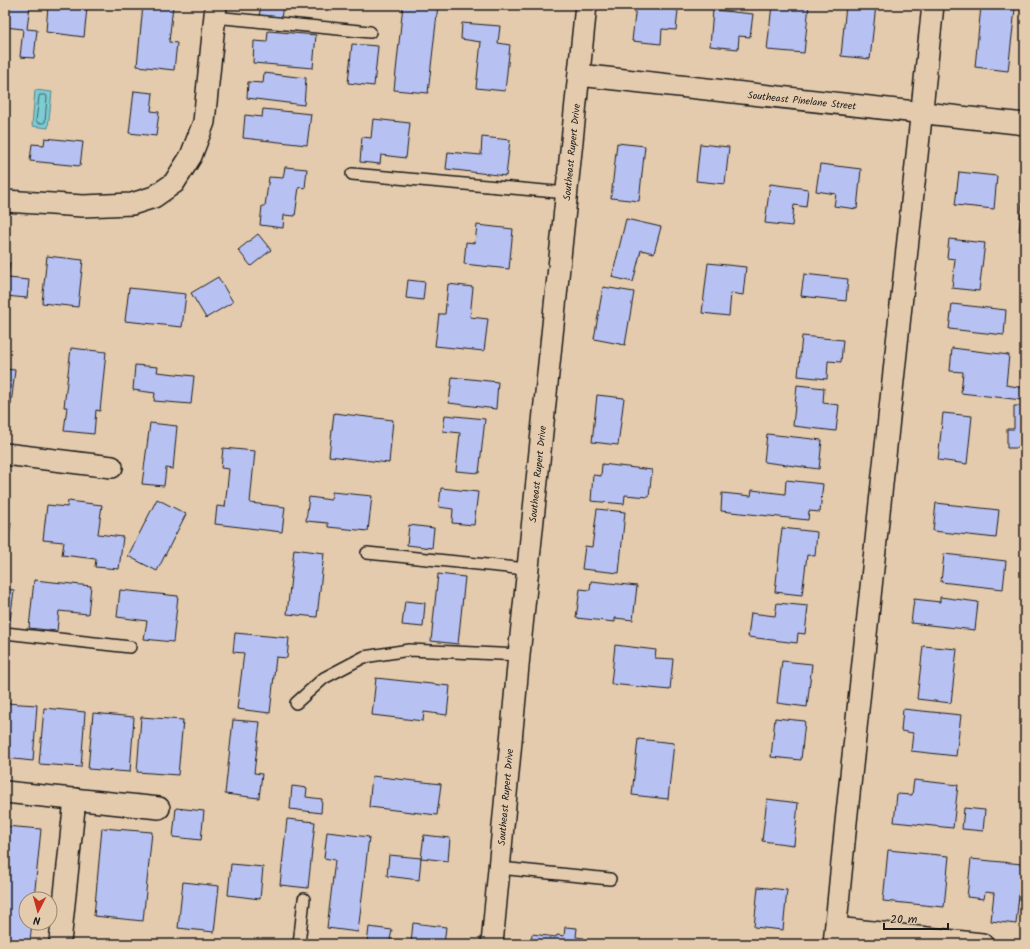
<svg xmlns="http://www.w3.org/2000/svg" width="1030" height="949" font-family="Kalam,sans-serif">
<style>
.water{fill:#7bccd4;stroke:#55868a}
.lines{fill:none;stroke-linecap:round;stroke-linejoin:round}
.shore{stroke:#426266;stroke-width:1}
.building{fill:#b7c2f3;stroke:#1c1c1c}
.lane-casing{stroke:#1c1c1c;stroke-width:14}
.street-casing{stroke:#1c1c1c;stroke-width:24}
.lane{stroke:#e5cbad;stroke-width:11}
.street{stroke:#e5cbad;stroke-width:21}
.labels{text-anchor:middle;stroke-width:4;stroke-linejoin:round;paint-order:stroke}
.street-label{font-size:10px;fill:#1c1c1c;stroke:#e5cbad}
</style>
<rect width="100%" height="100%" fill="#e5cbad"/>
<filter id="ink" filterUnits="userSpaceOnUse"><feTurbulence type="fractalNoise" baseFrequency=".025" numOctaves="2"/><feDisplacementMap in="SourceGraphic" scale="8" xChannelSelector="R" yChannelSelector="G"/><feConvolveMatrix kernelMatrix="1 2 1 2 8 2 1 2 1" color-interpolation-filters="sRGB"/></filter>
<g filter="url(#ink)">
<path class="water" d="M35,90L52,92L48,128L32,126Z"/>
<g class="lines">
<path class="shore" d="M40,95H46L47,97L45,122L43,123H38L36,121L39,97Z"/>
</g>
<g class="building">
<path d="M5,5H30L27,29L37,30L34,58L20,57L23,29L5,27Z"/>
<path d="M48,5L87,8L84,37L46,32Z"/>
<path d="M143,5L173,6L169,42L177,43L174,70L137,66Z"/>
<path d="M261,5H283L281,19L259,17Z"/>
<path d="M326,5H355V9Z"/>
<path d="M403,5H438L428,93L394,90Z"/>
<path d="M636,5H665V9L678,10L676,30L662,29L661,44L632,41Z"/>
<path d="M772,5H809L804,53L767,50Z"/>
<path d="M846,5H876L870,59L841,56Z"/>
<path d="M981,6L1015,9L1008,71L975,67Z"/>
<path d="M713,10L753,14L750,37L739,36L738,49L710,46Z"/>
<path d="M462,23L500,26L498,43L510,45L505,91L476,88L481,42L461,39Z"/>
<path d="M268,31L316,35L313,68L253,63L254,41L267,42Z"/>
<path d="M352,44L378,46L374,86L348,83Z"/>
<path d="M264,73L306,78L304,105L247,98L248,82L263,83Z"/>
<path d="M134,91L153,93L151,111L159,112L156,136L129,133Z"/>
<path d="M263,109L311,114L307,145L243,138L245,115L262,117Z"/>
<path d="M373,119L410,123L406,158L381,155L380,164L360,162L362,137L371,138Z"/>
<path d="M482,137L510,140L506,176L446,169L448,152L481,155Z"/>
<path d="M45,138L83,142L80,166L30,161L32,144L44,145Z"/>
<path d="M617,143L645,146L639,201L611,198Z"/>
<path d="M700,144L729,147L725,184L696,181Z"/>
<path d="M820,164L861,169L857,209L834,206L836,194L816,191Z"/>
<path d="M285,167L307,169L305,188L299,187L295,216L284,215L283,228L260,225L262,206H265L269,177L283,178Z"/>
<path d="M959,172L997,176L994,209L955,205Z"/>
<path d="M770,184L808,189L806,207L794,205L792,226L765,223Z"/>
<path d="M1023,192H1025V232L1019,231Z"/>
<path d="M626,219L661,227L654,253L641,250L633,282L612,277Z"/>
<path d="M477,225L513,229L509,269L464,264L466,242L475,243Z"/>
<path d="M258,234L271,250L251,266L238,250Z"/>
<path d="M949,239L985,243L979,291L952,288L955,259L947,258Z"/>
<path d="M47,256L83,260L78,307L42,303Z"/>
<path d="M5,262L10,263L8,278L29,280L27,298L5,296Z"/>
<path d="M708,263L746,267L743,295L731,293L729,316L702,313Z"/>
<path d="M804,274L848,279L846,301L801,296Z"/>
<path d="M218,277L233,302L206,318L191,293Z"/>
<path d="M408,280L425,282L423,300L406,298Z"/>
<path d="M448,284L473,287L470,317L488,319L484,351L435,346L439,314H445Z"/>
<path d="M603,287L634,292L625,345L594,339Z"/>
<path d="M129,288L186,294L182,327L125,321Z"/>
<path d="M952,304L1006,310L1004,335L949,329Z"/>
<path d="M802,336L843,340L841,362L828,361L827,379L798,376Z"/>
<path d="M71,348L106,352L100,411L96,410L94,434L64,431L67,407H64Z"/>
<path d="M952,348L1009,355L1006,385L1024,388L1022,400L961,393L963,372L950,371Z"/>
<path d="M135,365L158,367L157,372L194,376L191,404L154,401L155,393L133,390Z"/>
<path d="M5,369L15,370L11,405L5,404Z"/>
<path d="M452,377L498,382L496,409L449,403Z"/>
<path d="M797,385L824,388L823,403L839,405L836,431L793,426Z"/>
<path d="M597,395L624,398L618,445L592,442Z"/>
<path d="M1014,406H1025V448H1007V429H1014Z"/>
<path d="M334,413L393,420L389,463L329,456Z"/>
<path d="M943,413L972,416L967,464L938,460Z"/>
<path d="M445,415L485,419L479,473L456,471L460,433L443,431Z"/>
<path d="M150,423L177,426L173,469L166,468L164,486L142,484Z"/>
<path d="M767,434L822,440L819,469L764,462Z"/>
<path d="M223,448L255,451L250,503L285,507L282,532L215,524L217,506L225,507L229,469L221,468Z"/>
<path d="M602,464L652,470L649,497L625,495L624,504L591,501L593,475L601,476Z"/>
<path d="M786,480L823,484L820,512L809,511L808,520L721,511L722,493L751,496L752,490L785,494Z"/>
<path d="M441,488L478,492L474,525L452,523L453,509L439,507Z"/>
<path d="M332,492L372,496L368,531L328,527V523L306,521L309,497L331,500Z"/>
<path d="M157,499L186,514L157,571L128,556Z"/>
<path d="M68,501L102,505L98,534L123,537L119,569L95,567L96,559L62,555L64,542L43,540L47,505L67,507Z"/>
<path d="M936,503L999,510L996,538L933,531Z"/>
<path d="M597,509L625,512L619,573L582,569L585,546L592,547Z"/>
<path d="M5,522L11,523L9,537L5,536Z"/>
<path d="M409,525L434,528L432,548L407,545Z"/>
<path d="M782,528L817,532L815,556L807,555L802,595L775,592Z"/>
<path d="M294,549L324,553L317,617L287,614Z"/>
<path d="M944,554L1006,561L1003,589L941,582Z"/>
<path d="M438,574L465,577L458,644L431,641Z"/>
<path d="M34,580L91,586L88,614L59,611L57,631L29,628Z"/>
<path d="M591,581L637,586L633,620L615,618V622L576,618L580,589L590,590Z"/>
<path d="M5,589L14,590L10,621H5Z"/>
<path d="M120,590L178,596L173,642L144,639L147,621L117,617Z"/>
<path d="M940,597L978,602L975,630L911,623L914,599L940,602Z"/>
<path d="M405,601L425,603L423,627L402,625Z"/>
<path d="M777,603L808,606L805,634L798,633L797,643L748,637L751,613L775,616Z"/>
<path d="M235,633L289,638L287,658L276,657L270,713L237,709L244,653L233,652Z"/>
<path d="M615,645L656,650L655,658L673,659L670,690L611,684Z"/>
<path d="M923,646L957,649L951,703L917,699Z"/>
<path d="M782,661L812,664L807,707L777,703Z"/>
<path d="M376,678L450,686L447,715L424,712L423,721L372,715Z"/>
<path d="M5,703L37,705L33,761L5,758Z"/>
<path d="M44,708L85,712L81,767L39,764Z"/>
<path d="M903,709L961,715L956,756L911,751L913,733L901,731Z"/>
<path d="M93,713L134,717L130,772L88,769Z"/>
<path d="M141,717L183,720L178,775L137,772Z"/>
<path d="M775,718L805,721L801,760L771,757Z"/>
<path d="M233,720L260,722L254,773L262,774L259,798L225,794Z"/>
<path d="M638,739L674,743L668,799L632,795Z"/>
<path d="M372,776L441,784L437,815L369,807Z"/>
<path d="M914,780L958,785L953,828L894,822L897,794L912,795Z"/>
<path d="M292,786L307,788L306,797L322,799L321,813L290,809Z"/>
<path d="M767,799L798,803L794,845L762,841Z"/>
<path d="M176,808L204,811L201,840L173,837Z"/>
<path d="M964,808L985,810L983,831L962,829Z"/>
<path d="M287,819L315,822L308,888L280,885Z"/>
<path d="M5,826L41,829L34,899H26V923H32L30,941L5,939Z"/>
<path d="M102,828L152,832L143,921L94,916Z"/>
<path d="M327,832L369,837L358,932L327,928L335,860L324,858Z"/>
<path d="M424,835L450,838L448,861L421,858Z"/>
<path d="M888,850L949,856L944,907L883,901Z"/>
<path d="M389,855L421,858L419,880L387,876Z"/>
<path d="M971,859L1022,864L1016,924L991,921L994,893L985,892L984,899L967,897Z"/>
<path d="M231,864L263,867L260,899L228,895Z"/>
<path d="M183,882L219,886L214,932L178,928Z"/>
<path d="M758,887L787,890L783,930L754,927Z"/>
<path d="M413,923L446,927L444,944H367L369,927L392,930L390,940L411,943Z"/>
<path d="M565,927L577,928L576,937L584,938V941L608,943V944H531L532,934L556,937L557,935L564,936Z"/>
</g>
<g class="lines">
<defs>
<g id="lane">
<path d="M214,17L370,32"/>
<path d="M352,174L567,193"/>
<path d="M367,553L527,569"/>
<path d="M5,633L130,647"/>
<path d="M296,703L324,678L364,657L409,650L519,655"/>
<path d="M499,868L610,879"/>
<path d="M299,944L304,899"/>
</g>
<g id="street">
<path d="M579,75L1025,124"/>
<path d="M5,201L83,206L132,204L154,197L174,183L191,156L204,122L216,5"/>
<path d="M5,454L112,467"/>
<path d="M5,792L159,808"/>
<path d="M836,928L982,944"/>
<path d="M60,942L75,799"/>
<path d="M492,944L519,655L586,5"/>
<path d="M834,944L846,822L933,5"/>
</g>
</defs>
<use href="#lane" class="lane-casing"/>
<use href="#street" class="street-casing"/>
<use href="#lane" class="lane"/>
<use href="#street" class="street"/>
</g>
</g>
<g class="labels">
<g class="street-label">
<text transform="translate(802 100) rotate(6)" y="4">Southeast Pinelane Street</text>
<text transform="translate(571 152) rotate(-84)" y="4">Southeast Rupert Drive</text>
<text transform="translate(537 474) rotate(-84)" y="4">Southeast Rupert Drive</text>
<text transform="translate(505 797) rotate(-85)" y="4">Southeast Rupert Drive</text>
</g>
</g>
<rect width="1030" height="949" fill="none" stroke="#e5cbad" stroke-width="20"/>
<rect x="10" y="10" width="1010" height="929" fill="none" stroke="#1c1c1c" stroke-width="1.5" filter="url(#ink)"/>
<g transform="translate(38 911) rotate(186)"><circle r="19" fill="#e5cbad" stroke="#958573"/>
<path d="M0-3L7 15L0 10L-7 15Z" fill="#c8321e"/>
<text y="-6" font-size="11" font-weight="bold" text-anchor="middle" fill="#1c1c1c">N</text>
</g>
<path d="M884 923v6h64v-6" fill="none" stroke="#1c1c1c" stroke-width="2"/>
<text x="890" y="923" font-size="12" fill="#1c1c1c" stroke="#e5cbad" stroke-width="3" paint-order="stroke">20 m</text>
</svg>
